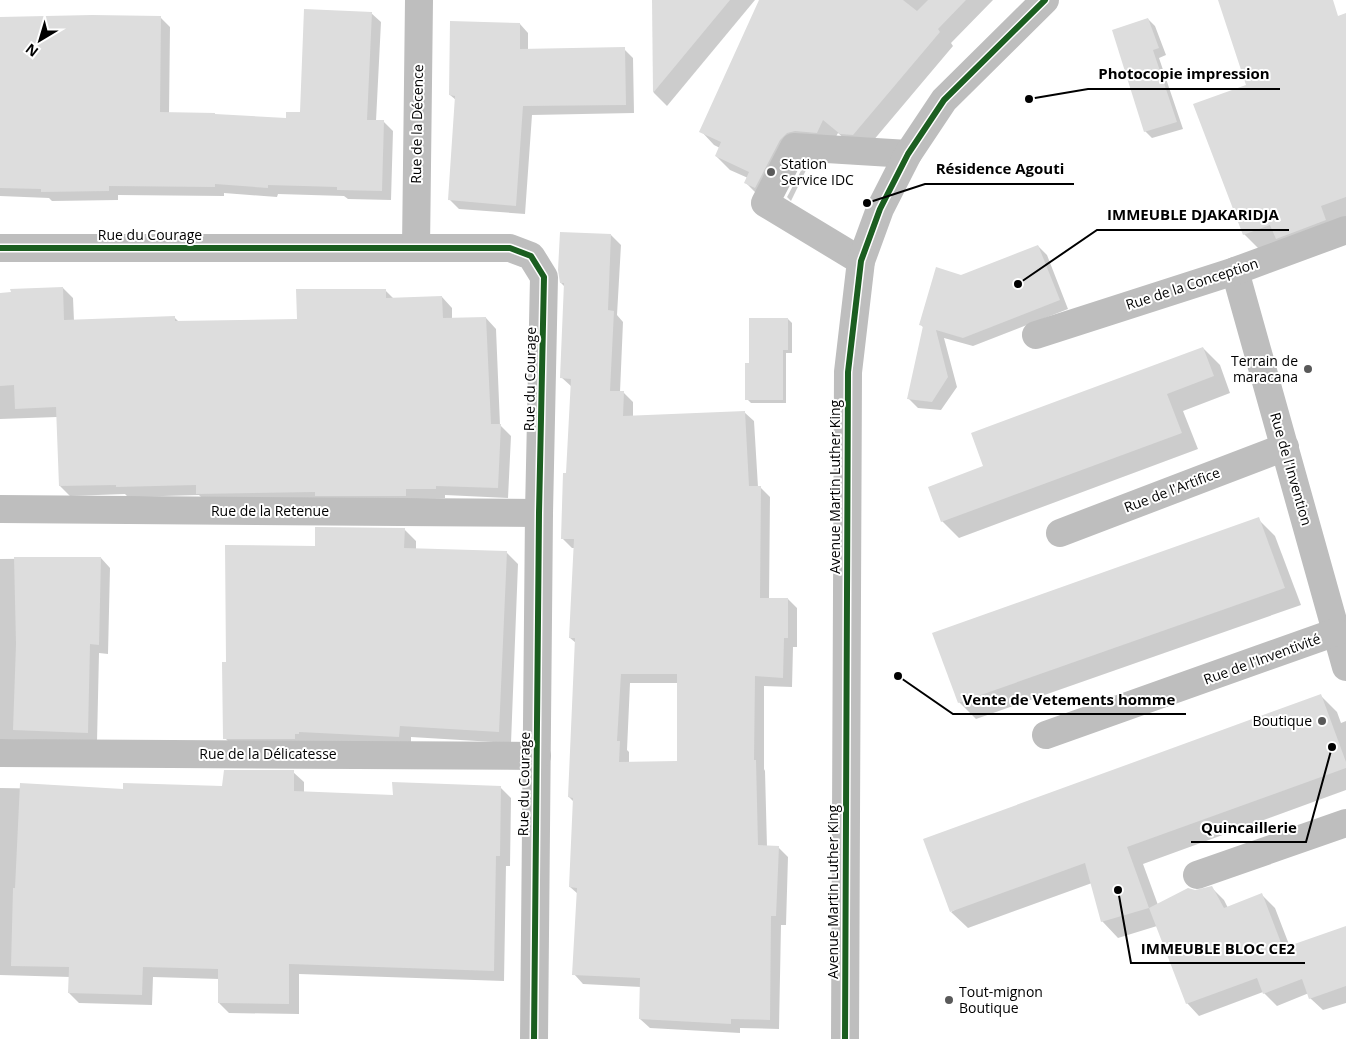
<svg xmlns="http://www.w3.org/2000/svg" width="1346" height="1039" font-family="'Open Sans',sans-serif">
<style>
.shadow{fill:#0003;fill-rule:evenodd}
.building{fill:#ddd;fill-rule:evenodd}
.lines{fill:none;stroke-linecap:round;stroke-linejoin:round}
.minor{stroke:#bebebe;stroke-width:28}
.cycleway-casing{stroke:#fff;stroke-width:9}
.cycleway{stroke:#1b5e20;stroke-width:6}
.poi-dot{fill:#595959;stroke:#fff;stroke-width:2}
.labels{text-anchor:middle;stroke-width:4;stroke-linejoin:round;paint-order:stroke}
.street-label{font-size:14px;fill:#000;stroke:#fff}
.poi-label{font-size:14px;fill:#000;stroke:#fff;text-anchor:start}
.leader{fill:none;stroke:#000;stroke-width:2}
.callout-dot{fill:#000;stroke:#fff;stroke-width:2}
.callout-label{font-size:15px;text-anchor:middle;font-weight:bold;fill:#000;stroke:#fff;stroke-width:4;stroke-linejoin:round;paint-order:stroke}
</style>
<rect width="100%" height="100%" fill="#fff"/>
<g class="shadow">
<path d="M653,0H755L667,106L654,93Z"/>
<path d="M761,0H993L951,43L953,46L867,148H855L838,133L831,146L809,145L760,197L746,183L748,178L730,170L716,156L720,148L714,145L701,131Z"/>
<path d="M371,13L381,22L376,121H383L393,131L391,200L348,199L344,196L278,194L277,197L224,193V196L118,195V200L52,201L49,198L0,196V18H161L170,27L169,114L287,119L301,114Z"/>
<path d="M1346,15V218L1260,250L1244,234L1247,85Z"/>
<path d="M1148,19L1155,26L1166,55L1159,58L1183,129L1152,138L1145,131Z"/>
<path d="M520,24L528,33V50L624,49L633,58L634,113L532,115L525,214L459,209L450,200L456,100L450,95Z"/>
<path d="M803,167L806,170L791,201L787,197Z"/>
<path d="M561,233L611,235L621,245L617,315L623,322L620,392L624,393L633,402V417L744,412L754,421L758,487H760L770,497L769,599H788L797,608V647H793L792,687L764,686V769L765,771L767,847H778L788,857L786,925H781L779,1029L740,1028V1033L650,1028L640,1019L641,987L583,984L574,974L578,894L570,887L574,802L569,797L576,643L570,638L575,548H572L562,538L568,475L572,387L561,377L565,287L561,283ZM630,683H678V762L629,763V752L627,750Z"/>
<path d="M1038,246L1047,255L1068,309L973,346L944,338L957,387L941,410L918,408L909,399L924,328L920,324Z"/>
<path d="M63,288L73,298L74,321L174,317L179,322L298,320L385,290L394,299L442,297L452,308V319L486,318L496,329L500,425L511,436L508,498L445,495V498L208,504L199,495L128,497L125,494L70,496L60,486L57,417L0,419V294Z"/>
<path d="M788,319L792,323V353H786V403H751L747,399L751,364Z"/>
<path d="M1203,348L1220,365L1230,393L1183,411L1198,449L959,538L942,521L985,467Z"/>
<path d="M1258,519L1275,536L1301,605L976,719L959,702Z"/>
<path d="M404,529L416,541V549L506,552L518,564L511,743L411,737V748L237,750L225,738L227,663L316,547Z"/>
<path d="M101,558L110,568L108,654L99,653L97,742L0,739V559Z"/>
<path d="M1320,695L1337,712L1341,723L1346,721V790L1143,864L1158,905L1194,892L1212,888L1224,900L1228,908L1262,895L1275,908L1290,947L1346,927V1003L1323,1010L1310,998L1309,993L1277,1006L1263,992L1199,1016L1187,1003L1157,926L1118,938L1102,921L1092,883L968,928L951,912Z"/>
<path d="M293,772L304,782V793L394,796L500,787L511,798L510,866H506L504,981L299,974V1014L229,1013L219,1003V979L153,977L152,1005L79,1003L69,993L70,977L0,975V788L124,790L223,787Z"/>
</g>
<g class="building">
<path d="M652,0H730L653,93Z"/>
<path d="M759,0H903L917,11L928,0H966L938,29L940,32L853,135L840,134L823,120L817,133L795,131L787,133L780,140L755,188L744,183L749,172L715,156L721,142L699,132Z"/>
<path d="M1218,0H1333L1338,16L1346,13V197L1321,206L1326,220L1276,239L1270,225L1243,235L1193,104L1246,85Z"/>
<path d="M304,9L372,12L367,120H384L382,191L337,190V187L268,185V188L215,184V187L109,186V191L41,192V189L0,188V17L92,15L161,16L160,112L215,113V114L286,118V112H300Z"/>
<path d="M1148,18L1159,48L1153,50L1177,122L1144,132L1112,30Z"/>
<path d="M450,21L520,23V49L625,47L626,105L523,106L516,206L448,200L455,96L449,95Z"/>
<path d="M560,232L611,234L608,310L614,311L610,391H624L623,416L745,411L749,486H761L760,598H788V638H784L783,678L755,676L754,760H756L758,845L779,846L776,916H771L770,1020L731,1019V1024L639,1019L640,978L572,975L577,888L569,887L573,798L568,797L575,638H569L574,539H561L563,473H566L571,379L560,378L564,283H560L558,270ZM621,674H677V761L619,762L620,741H617Z"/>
<path d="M1038,245L1060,300L963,338L936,330L948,377L932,402L907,399L923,326L919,325L936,267L961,275Z"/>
<path d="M63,287L64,320L175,316V321L297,319L296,289H386V298L442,296L443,318L486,317L491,424H501L498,488L436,486V489H406V496H315V492L196,494V485L116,487V485L59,486L56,407L15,409L14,385L0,386V293L11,292L10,289Z"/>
<path d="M749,318H788V350H783V400H745V363H749Z"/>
<path d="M1203,347L1214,376L1167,394L1182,433L941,522L928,487L983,466L971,433Z"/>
<path d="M1259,517L1285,588L958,703L932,633Z"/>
<path d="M315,527L405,528L404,548L507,551L499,732L400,726L399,737L299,732V734H295V739H223L222,662H226L225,545L315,546Z"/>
<path d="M14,557H101L99,645L90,644L88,733L13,730L16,644Z"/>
<path d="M1321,694L1346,762V768L1127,847L1149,908L1101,922L1085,863L950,912L923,839Z"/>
<path d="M224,770H294V791L393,795L392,782L501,786L500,856H496L494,971L289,964V1004L218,1003V969L143,967L142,995L68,993L69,967L11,966L13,888H15L20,783L123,789V783L222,786Z"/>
<path d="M1212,886L1224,908L1262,893L1283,948L1346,926V986L1309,999L1302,979L1263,994L1257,978L1186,1004L1149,908L1188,888L1195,890Z"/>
</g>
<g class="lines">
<g class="minor">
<path d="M0,248H510L531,256L544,277L539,513L534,1039"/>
<path d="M416,248L419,0"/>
<path d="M861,261L765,203L794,147L908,154"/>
<path d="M1235,271L1346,667"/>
<path d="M1036,335L1235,271L1346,230"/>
<path d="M0,509L539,513"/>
<path d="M1060,533L1285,447"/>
<path d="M1046,735L1336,632"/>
<path d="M0,753L537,756"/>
<path d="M1197,875L1346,823"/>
<path d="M845,1039L848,372L861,261L880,209L908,154L944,100L1045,0"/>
</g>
<defs>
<g id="cycleway">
<path d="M0,248H510L531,256L544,277L539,513L534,1039"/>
<path d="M845,1039L848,372L861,261L880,209L908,154L944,100L1045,0"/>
</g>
</defs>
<use href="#cycleway" class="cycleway-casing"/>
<use href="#cycleway" class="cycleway"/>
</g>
<g class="poi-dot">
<circle cx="771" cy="172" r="5"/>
<circle cx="1308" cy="369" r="5"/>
<circle cx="1322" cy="721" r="5"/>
<circle cx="949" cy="1000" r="5"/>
</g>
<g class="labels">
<g class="street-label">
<text transform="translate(417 124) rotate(-89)" y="5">Rue de la Décence</text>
<text x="150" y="240">Rue du Courage</text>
<text transform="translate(1192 284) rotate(-18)" y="5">Rue de la Conception</text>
<text transform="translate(530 379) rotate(-89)" y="5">Rue du Courage</text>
<text transform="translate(1291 469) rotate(74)" y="5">Rue de l'Invention</text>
<text transform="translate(835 487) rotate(-90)" y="5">Avenue Martin Luther King</text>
<text transform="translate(1172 490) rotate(-21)" y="5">Rue de l'Artifice</text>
<text x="270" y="516">Rue de la Retenue</text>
<text transform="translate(1262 659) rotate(-20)" y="5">Rue de l'Inventivité</text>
<text x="268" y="759">Rue de la Délicatesse</text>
<text transform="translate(524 784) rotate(-89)" y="5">Rue du Courage</text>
<text transform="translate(833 892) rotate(-90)" y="5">Avenue Martin Luther King</text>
</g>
<g class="poi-label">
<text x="781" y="169">Station<tspan x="781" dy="16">Service IDC</tspan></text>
<text x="1298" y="366" text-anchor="end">Terrain de<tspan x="1298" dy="16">maracana</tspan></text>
<text x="1312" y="726" text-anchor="end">Boutique</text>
<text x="959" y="997">Tout-mignon<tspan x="959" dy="16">Boutique</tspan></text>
</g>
</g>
<path class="leader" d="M1029 99L1088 89H1280M867 203L925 184H1074M1018 284L1097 230H1289M898 676L953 714H1186M1332 747L1306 842H1191M1118 890L1131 963H1305"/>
<g class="callout-dot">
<circle cx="1029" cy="99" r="5"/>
<circle cx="867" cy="203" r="5"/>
<circle cx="1018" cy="284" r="5"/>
<circle cx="898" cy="676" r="5"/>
<circle cx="1332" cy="747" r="5"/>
<circle cx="1118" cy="890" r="5"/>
</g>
<g class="callout-label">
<text x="1184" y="79">Photocopie impression</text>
<text x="1000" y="174">Résidence Agouti</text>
<text x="1193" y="220">IMMEUBLE DJAKARIDJA</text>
<text x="1069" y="705">Vente de Vetements homme</text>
<text x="1249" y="833">Quincaillerie</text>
<text x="1218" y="954">IMMEUBLE BLOC CE2</text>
</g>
<g transform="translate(40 40) rotate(218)" stroke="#ffffff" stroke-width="4" paint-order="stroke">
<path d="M0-4L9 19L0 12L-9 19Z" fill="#000000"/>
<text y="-8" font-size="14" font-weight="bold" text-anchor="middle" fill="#000000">N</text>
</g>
</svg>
